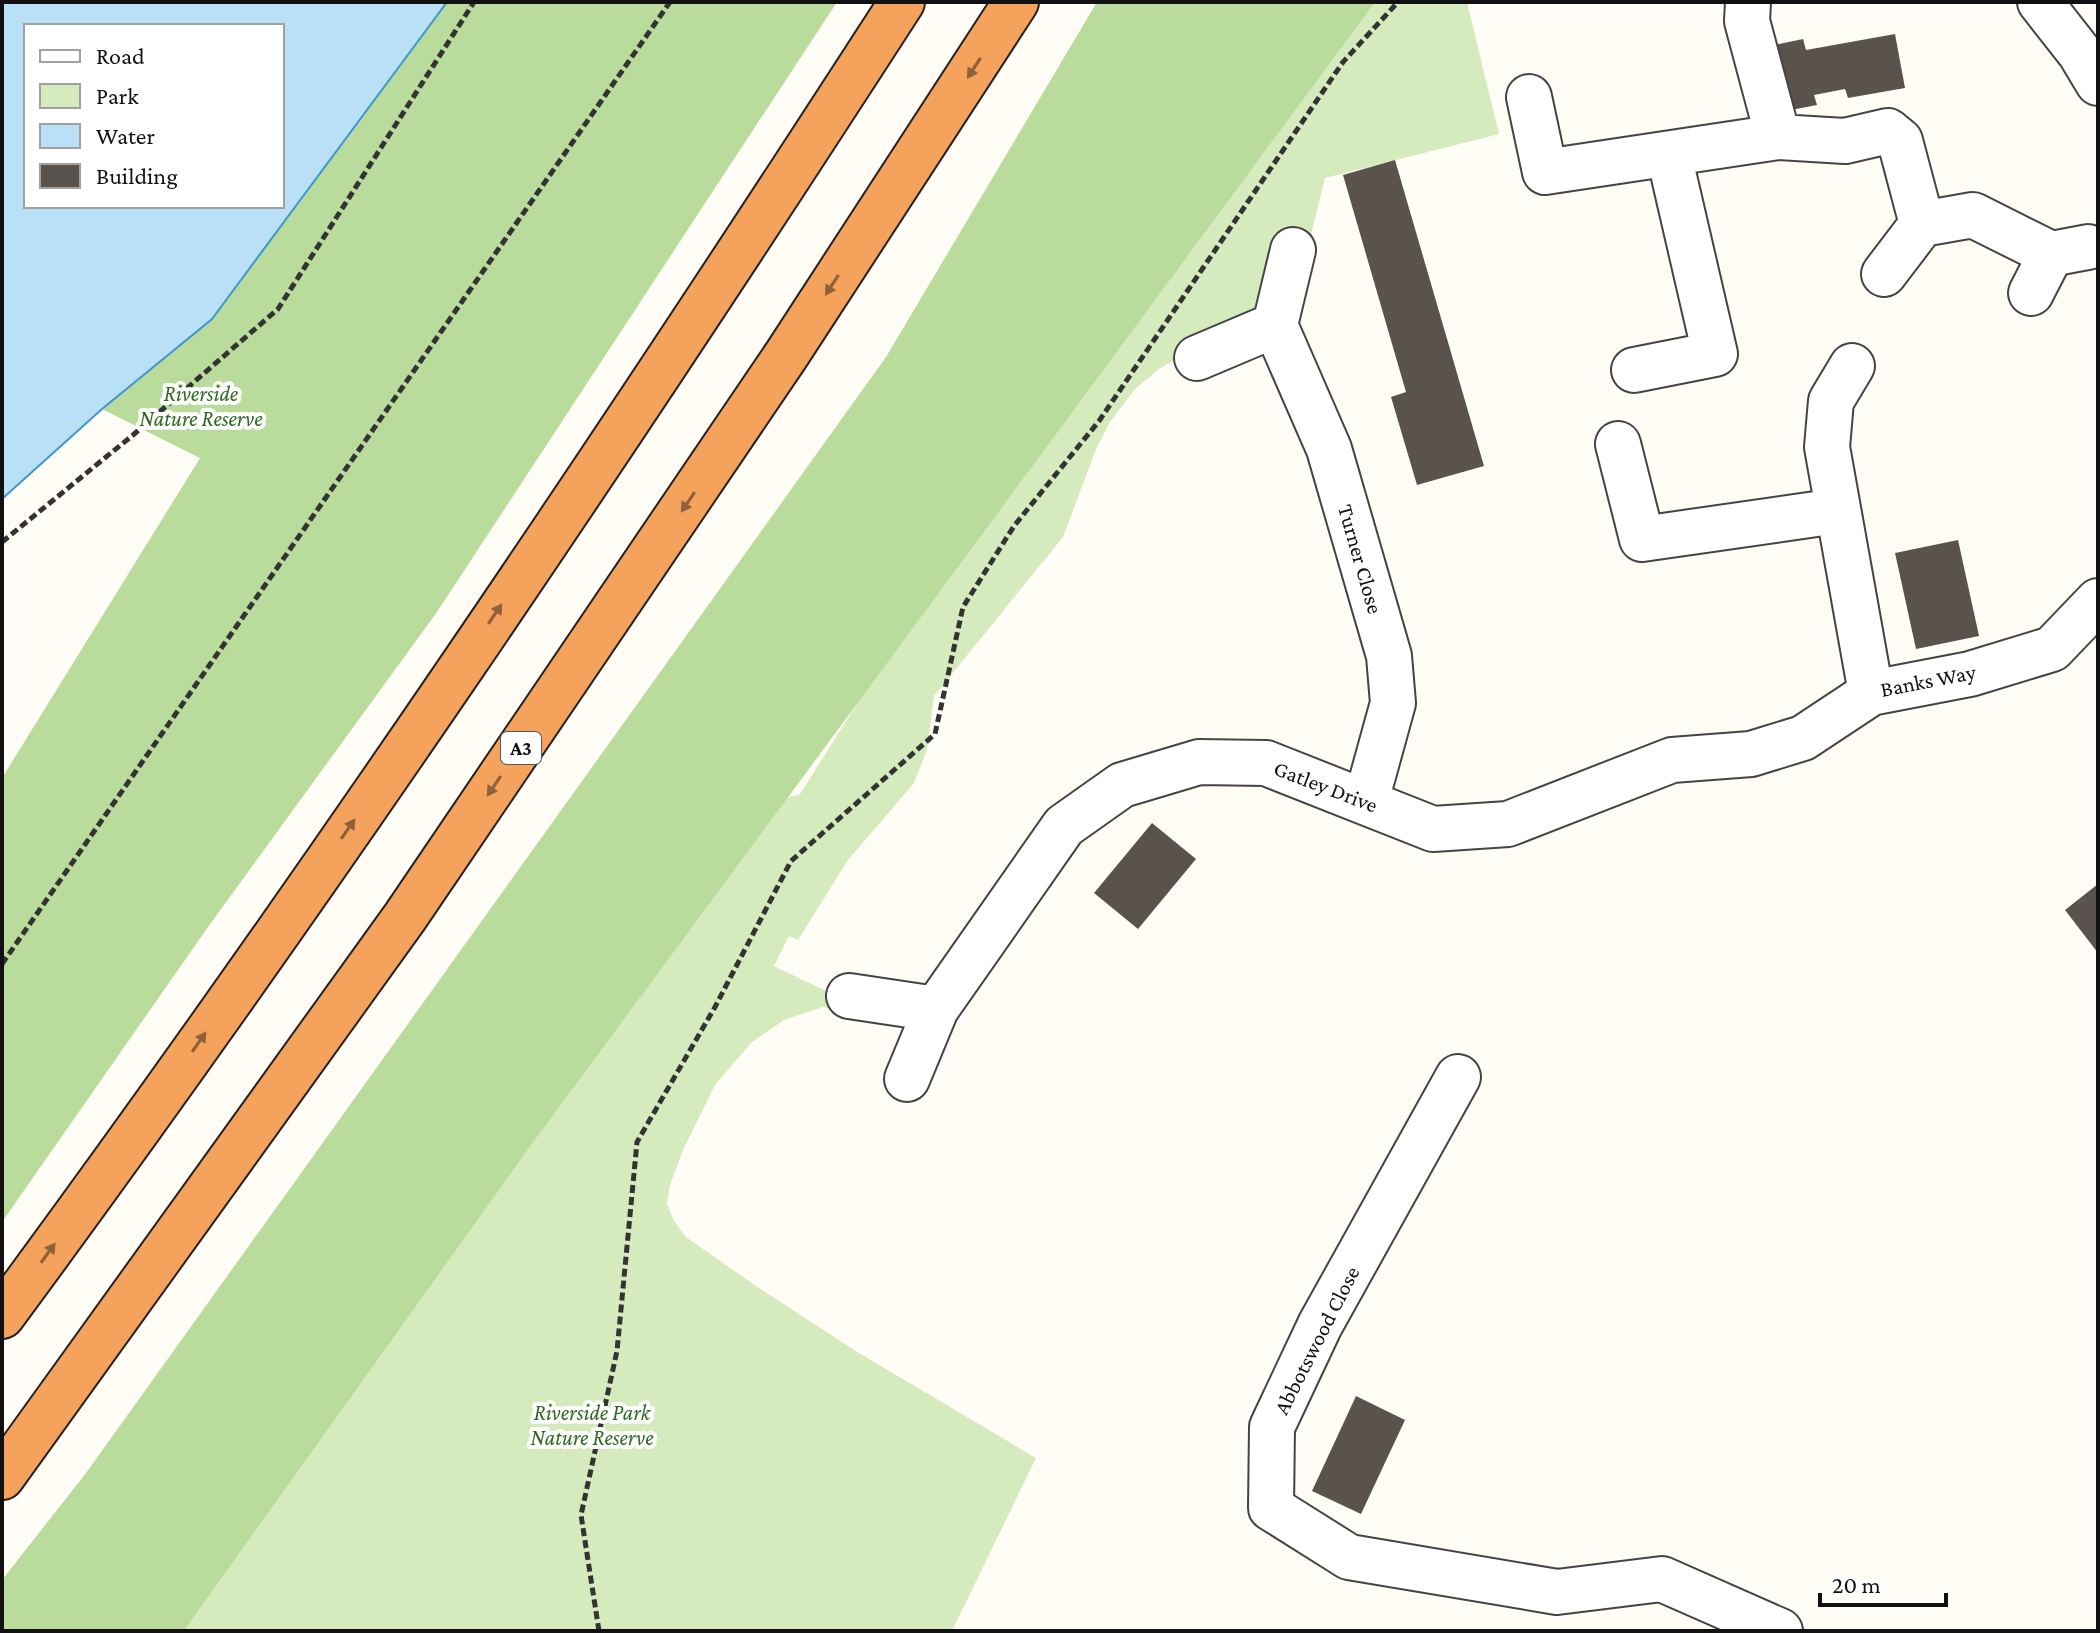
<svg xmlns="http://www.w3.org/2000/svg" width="2100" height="1633" font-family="'Crimson Pro',serif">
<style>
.green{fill:#d5ebbd}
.forest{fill:#b9dc9c}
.water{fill:#b9e0f7;stroke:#3f96cf;stroke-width:2;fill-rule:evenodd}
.building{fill:#5a524d}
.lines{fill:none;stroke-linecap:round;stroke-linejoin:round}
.minor-casing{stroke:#444;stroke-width:48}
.highway-casing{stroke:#222;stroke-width:48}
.path{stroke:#333;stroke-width:5;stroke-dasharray:8 4;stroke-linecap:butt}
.minor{stroke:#fff;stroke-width:44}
.highway{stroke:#f5a25d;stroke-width:44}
.oneway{fill:#8e613b}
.labels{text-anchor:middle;stroke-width:8;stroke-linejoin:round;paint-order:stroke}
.shield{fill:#fff;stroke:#585858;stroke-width:2}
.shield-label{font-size:20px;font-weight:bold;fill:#111}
.park-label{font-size:22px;font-style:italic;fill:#2f6b1f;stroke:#fff}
.street-label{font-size:22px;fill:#111;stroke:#fff}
</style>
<rect width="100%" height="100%" fill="#fffdf5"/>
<path class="green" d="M1243,2H1467L1499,134L1325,178L1301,275L1260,324L1186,362L1173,361L1159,369L1135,389L1110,422L1096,449L1063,537L934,696L927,750L914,783L848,860L798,940L789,936L774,966L830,993L829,1001L831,1009L823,1007L784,1020L752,1042L715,1085L683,1150L670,1185L667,1204L674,1221L686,1237L756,1286L859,1353L1036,1458L952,1631H184L535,1140L787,798L800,794L865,691Z"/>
<g class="forest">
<path d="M447,2H837L437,612L208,927L2,1222V778L200,458L102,409L212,319Z"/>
<path d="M1097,2H1375L535,1140L184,1631H2V1580L86,1473L886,357Z"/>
</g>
<path class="water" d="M2,2H447L212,319L102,409L2,499ZM26,26H282V206H26Z"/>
<g class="building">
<path d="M1895,34L1905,88L1848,98L1845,89L1814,95L1817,105L1786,111L1774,45L1803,39L1806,50Z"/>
<path d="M1395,160L1484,466L1417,485L1391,397L1406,392L1343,175Z"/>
<path d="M1958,540L1979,636L1916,649L1895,553Z"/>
<path d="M1152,823L1196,859L1138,929L1094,893Z"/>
<path d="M2098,884V953L2065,910Z"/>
<path d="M1356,1396L1405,1420L1361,1514L1312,1491Z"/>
</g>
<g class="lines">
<defs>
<g id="minor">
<path d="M1748,2L1747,21L1778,137L1845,141L1888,131L1900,141L1922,224"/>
<path d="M2040,2L2080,53L2098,83"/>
<path d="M1529,97L1545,172L1778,137"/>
<path d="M1293,250L1275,325L1329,449L1389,656L1393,703L1366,801"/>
<path d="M1884,274L1922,224L1973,215L2051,254L2088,247"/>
<path d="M2031,293L2051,254"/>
<path d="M1197,358L1275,325"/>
<path d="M1852,366L1831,401L1827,447L1871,693"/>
<path d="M1634,370L1715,354L1669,155"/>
<path d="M1618,444L1642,539L1837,511"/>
<path d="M849,996L936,1009"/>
<path d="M1458,1077L1320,1325L1272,1427L1271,1508L1349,1557L1557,1592L1662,1579L1780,1631"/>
<path d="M907,1079L936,1009L1064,826L1122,785L1199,762L1266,763L1433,829L1508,824L1672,760L1751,754L1803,738L1871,693L1970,674L2052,649L2098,601"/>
</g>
<g id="highway">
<path d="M2,1316C317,889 614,448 902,2"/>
<path d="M2,1477L405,917L787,354L1016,2"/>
</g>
</defs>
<use href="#minor" class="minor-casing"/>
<use href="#highway" class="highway-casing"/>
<g class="path">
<path d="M2,542L133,435L278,309L474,2"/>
<path d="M2,964L670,2"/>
<path d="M599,1631L581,1515L617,1351L637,1142L715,1007L791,861L935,734L963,607L1014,526L1099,421L1343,62L1398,2"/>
</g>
<use href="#minor" class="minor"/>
<use href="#highway" class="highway"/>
</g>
<defs><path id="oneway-solid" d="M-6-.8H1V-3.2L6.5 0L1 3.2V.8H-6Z" transform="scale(2)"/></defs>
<g class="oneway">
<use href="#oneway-solid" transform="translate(974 68) rotate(123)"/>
<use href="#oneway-solid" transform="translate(832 285) rotate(123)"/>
<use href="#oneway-solid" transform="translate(688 502) rotate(124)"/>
<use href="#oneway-solid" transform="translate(495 614) rotate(-56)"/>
<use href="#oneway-solid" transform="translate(494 786) rotate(124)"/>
<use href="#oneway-solid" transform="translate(348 829) rotate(-55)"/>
<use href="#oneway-solid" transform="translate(199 1042) rotate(-55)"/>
<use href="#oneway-solid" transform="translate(48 1253) rotate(-54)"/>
</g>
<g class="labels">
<rect class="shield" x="501" y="732" width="40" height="32" rx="6"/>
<g class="shield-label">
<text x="521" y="755">A3</text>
</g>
<g class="park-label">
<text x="201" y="401">Riverside<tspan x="201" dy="25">Nature Reserve</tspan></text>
<text x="592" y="1420">Riverside Park<tspan x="592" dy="25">Nature Reserve</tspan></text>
</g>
<g class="street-label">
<text transform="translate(1361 559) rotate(74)" y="8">Turner Close</text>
<text transform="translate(1928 680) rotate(-11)" y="8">Banks Way</text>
<text transform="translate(1326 786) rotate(21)" y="8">Gatley Drive</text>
<text transform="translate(1316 1340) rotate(-63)" y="8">Abbotswood Close</text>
</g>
</g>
<rect width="2100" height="1633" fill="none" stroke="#111111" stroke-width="8"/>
<rect x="24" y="24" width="260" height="184" fill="#ffffff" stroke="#a0a0a0" stroke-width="2"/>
<rect x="40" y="50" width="40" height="12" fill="#ffffff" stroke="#a0a0a0" stroke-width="2"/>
<text x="96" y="64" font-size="24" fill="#111111">Road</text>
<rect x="40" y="84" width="40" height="24" fill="#d5ebbd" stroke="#a0a0a0" stroke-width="2"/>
<text x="96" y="104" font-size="24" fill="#111111">Park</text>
<rect x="40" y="124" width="40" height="24" fill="#b9e0f7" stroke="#a0a0a0" stroke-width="2"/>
<text x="96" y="144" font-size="24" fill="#111111">Water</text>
<rect x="40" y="164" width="40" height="24" fill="#5a524d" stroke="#a0a0a0" stroke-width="2"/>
<text x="96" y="184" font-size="24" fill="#111111">Building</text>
<path d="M1820 1593v12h126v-12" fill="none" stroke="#111111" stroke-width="4"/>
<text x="1832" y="1593" font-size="24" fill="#111111" stroke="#ffffff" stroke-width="6" paint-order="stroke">20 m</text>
</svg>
